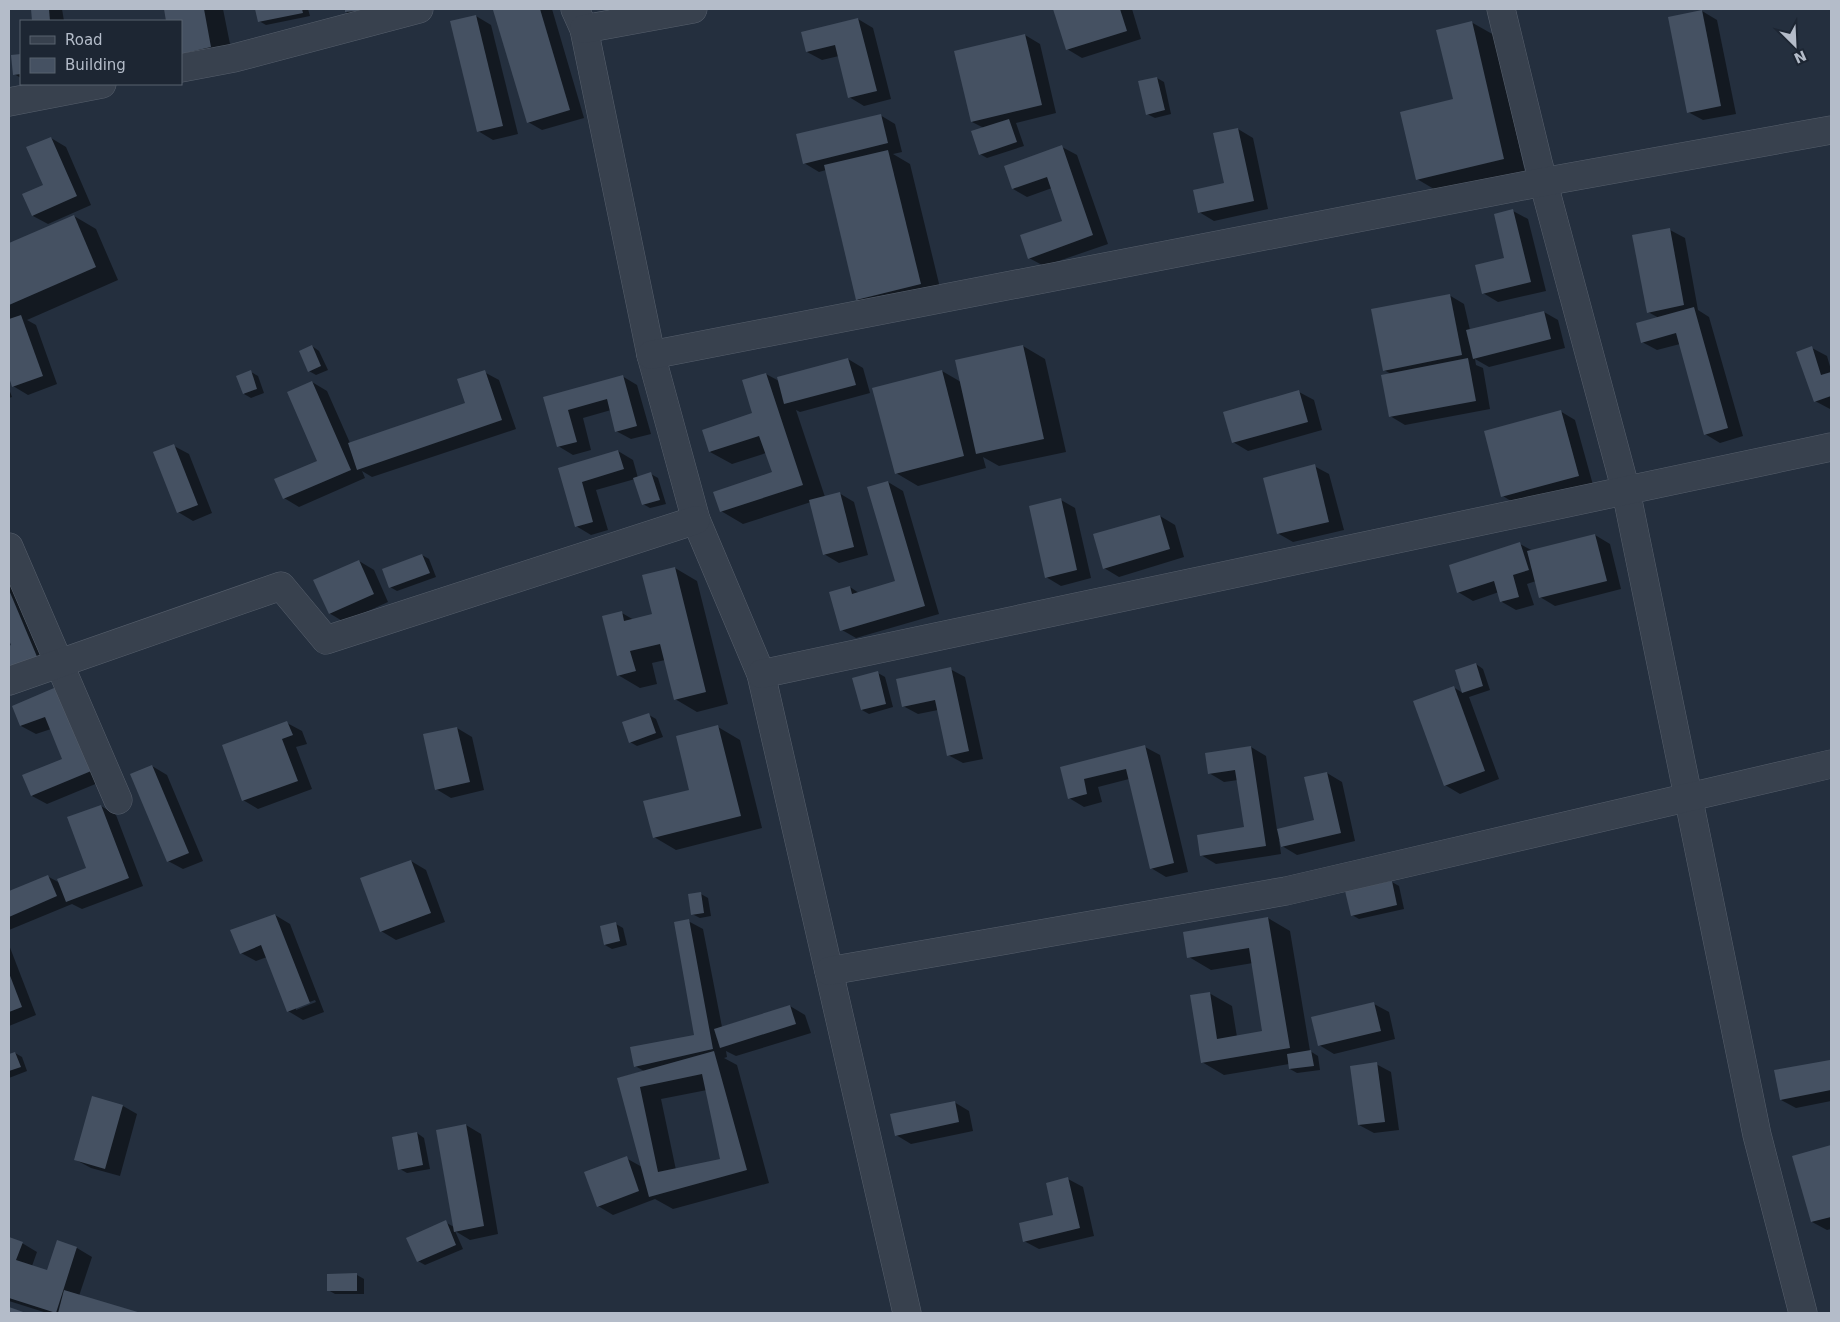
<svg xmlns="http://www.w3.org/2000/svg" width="1840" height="1322" font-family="'DejaVu Sans',sans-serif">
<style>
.shadow{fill:#0007;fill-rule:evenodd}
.building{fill:#455162;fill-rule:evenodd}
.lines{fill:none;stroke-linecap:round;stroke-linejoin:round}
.minor-casing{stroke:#565f6c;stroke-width:29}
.minor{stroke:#38414e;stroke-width:28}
</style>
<rect width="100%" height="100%" fill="#242f3e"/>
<g class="shadow">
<path d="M32,9H62L64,21H34Z"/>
<path d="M165,9H223L233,59L181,58V21H168Z"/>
<path d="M257,9H308L310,16L266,25L259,21Z"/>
<path d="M346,9H393L361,20L346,12Z"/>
<path d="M501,9H552L584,118L542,130L528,122L495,11Z"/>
<path d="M1055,9H1132L1141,39L1082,58L1067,49Z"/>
<path d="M1702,11L1717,20L1736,114L1703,120L1688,112Z"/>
<path d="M476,16L491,25L518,134L493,140L478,131Z"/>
<path d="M858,19L873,28L891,99L864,106L849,97L839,56L822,60L807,52Z"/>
<path d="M1471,22L1494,35L1525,172L1439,192L1417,179L1454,100Z"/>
<path d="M1025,35L1040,44L1056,113L1016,123L1024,146L987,158L980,154L984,128L972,122Z"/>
<path d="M21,55V78L14,74L12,56Z"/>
<path d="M1157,78L1164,82L1171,114L1155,118L1147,114Z"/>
<path d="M880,115L895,124L902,152L893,154L910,164L942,296L879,312L857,299L826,170L819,172L804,163Z"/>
<path d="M1238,129L1253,138L1268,209L1214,221L1199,212L1226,184Z"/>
<path d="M51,138L66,147L91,205L48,224L33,216L44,185Z"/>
<path d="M1062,147L1077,155L1108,244L1044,266L1029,258L1064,221L1052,188L1027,197L1013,189Z"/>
<path d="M1513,211L1528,219L1546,291L1498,302L1483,293L1506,259Z"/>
<path d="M74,216L96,229L118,280L27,320L36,325L57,384L28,395L13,386L9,374V321L10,320L9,319V245Z"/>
<path d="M1670,230L1685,238L1698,310L1709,317L1743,436L1720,443L1705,434L1680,344L1657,350L1642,342L1659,318L1648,312Z"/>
<path d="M1449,295L1464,304L1470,330L1544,312L1558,320L1565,348L1489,367L1475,359L1476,365L1483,368L1490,409L1405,425L1390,416L1391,374L1384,370Z"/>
<path d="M312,346L319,351L328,370L316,375L309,371Z"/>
<path d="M1023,346L1045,359L1066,452L999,466L983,457L986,468L918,486L896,473L942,371L961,382Z"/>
<path d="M1812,348L1827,356L1831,370V409H1830L1815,401Z"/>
<path d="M848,359L863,368L870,393L800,412L796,410L825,497L839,493L854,502L868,555L839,563L824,554L811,502L743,524L721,511L773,473L766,453L732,464L710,452L753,414L743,381L766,374L779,381Z"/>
<path d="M251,372L258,376L264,393L251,398L244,394Z"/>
<path d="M484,372L499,380L516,429L372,477L362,471L365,478L299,507L284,498L319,461L312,382L327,391L350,443L467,403Z"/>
<path d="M622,376L637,385L651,434L631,439L616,431L611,410L583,418L591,450L573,455L558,446L545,398Z"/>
<path d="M9,389L12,397L9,398Z"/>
<path d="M1299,392L1314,400L1322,430L1248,451L1233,442Z"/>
<path d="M1560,411L1575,420L1593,485L1517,505L1503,496Z"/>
<path d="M174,446L189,454L212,513L193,521L178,512Z"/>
<path d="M618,451L633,460L638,478L651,474L658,478L666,504L650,508L643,504L635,479L596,490L608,530L591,535L576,526L559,469Z"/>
<path d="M1314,466L1329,474L1344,530L1293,542L1279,534L1265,479Z"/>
<path d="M888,482L903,491L939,614L856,638L842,630L850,587L859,593L896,582Z"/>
<path d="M1061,500L1075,508L1091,578L1061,586L1046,577Z"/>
<path d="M1160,516L1175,525L1184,557L1119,577L1104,568Z"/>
<path d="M1595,535L1610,544L1621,589L1555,606L1540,597L1536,581L1527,584L1534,605L1516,610L1502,602L1499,592L1473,601L1458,592L1520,544L1533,551Z"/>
<path d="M422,555L429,559L436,577L397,591L390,587Z"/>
<path d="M359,561L374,570L388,602L344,622L329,613Z"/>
<path d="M9,565L52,667L9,680V647L13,646L9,637Z"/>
<path d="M675,568L697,581L728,704L697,712L675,699L665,660L652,663L657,684L640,688L618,675L622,613L634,620L654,615Z"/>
<path d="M1476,664L1483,669L1490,690L1469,697L1499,779L1460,794L1445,785L1453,687L1463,693L1456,671Z"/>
<path d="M950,669L965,677L983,759L963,763L948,755L938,710L918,714L903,706Z"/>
<path d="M878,673L885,677L893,707L869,714L862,710Z"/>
<path d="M61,687L110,778L47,804L32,796L63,760L51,729L36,734L21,726L13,707Z"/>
<path d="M649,715L656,719L663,737L637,746L630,742Z"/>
<path d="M287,723L302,731L307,744L296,747L312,789L258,809L243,800Z"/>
<path d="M718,727L740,740L762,828L676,850L654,837L691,791Z"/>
<path d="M457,728L472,737L484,790L451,798L436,789Z"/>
<path d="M1145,747L1160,755L1188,872L1166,877L1151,868L1129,779L1098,787L1102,802L1084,807L1069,798L1062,768Z"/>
<path d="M1251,747L1266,756L1277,830L1315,821L1327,773L1342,782L1355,841L1297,855L1282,846L1281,840H1279L1281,854L1216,864L1201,855L1245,828L1238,780L1224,782L1209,773Z"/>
<path d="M152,766L167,775L203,861L183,869L168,861Z"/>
<path d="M101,806L116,815L143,886L82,909L72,904L9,930V893L47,876L60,883L88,868Z"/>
<path d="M411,861L426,870L445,922L396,940L381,931Z"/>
<path d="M1392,882L1399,886L1404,909L1359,919L1352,915Z"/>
<path d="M701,894L708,898L711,916L700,918L692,914Z"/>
<path d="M275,915L290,924L324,1012L303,1020L288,1011L267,957L256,961L241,953ZM315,1000L316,1002L296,1010V1007Z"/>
<path d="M1268,918L1290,931L1310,1051L1318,1056L1320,1070L1297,1073L1290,1069L1289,1064L1224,1075L1202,1062L1209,993L1232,1006L1237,1037L1264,1032L1253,963L1211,970L1189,957Z"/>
<path d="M688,921L703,929L722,1027L790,1006L805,1015L811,1033L736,1056L726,1051L727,1057L724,1058L737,1065L769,1183L673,1209L655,1199L613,1215L598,1206L626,1158L642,1167L618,1078L644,1071L635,1066L696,1036ZM707,1090L722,1160L676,1170L661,1099Z"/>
<path d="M616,924L623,928L627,945L612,949L605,945Z"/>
<path d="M9,945L36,1015L9,1026Z"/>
<path d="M1374,1004L1389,1012L1395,1039L1334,1054L1319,1045Z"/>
<path d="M15,1053L22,1057L27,1071L9,1078V1056Z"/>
<path d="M1830,1061L1831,1062V1101L1796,1108L1781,1100Z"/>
<path d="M1376,1064L1391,1072L1399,1130L1374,1133L1359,1125Z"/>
<path d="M954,1102L969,1111L973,1131L911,1144L896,1135Z"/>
<path d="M123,1106L137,1114L120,1176L91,1168L76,1160Z"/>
<path d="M466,1125L481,1134L498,1234L470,1240L455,1231L463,1249L425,1265L418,1261L445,1222L454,1227Z"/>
<path d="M417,1133L424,1138L430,1169L407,1173L400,1169Z"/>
<path d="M1831,1146V1229L1827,1230L1812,1222L1794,1157Z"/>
<path d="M1068,1179L1083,1187L1094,1236L1039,1249L1024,1241L1055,1216Z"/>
<path d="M9,1239L22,1243L37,1252L32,1266L48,1271L58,1242L77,1248L92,1257L79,1296L139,1313H47L9,1301Z"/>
<path d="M328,1275H357L364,1279V1294H335L328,1290Z"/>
</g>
<g class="building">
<path d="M31,9H49L50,21H32Z"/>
<path d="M164,9H204L211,47L181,54V21H166Z"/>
<path d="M255,9H302L303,13L258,22Z"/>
<path d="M345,9H367V10L345,12Z"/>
<path d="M497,9H540L570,110L527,123L493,10Z"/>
<path d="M1053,9H1120L1127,31L1066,50Z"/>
<path d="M1702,10L1721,106L1687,113L1668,17Z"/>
<path d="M476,15L503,126L477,132L450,21Z"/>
<path d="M858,18L877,91L848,98L835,45L806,52L801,32Z"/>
<path d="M1472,21L1504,159L1416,180L1400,112L1453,99L1436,30Z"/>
<path d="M1025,34L1042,105L971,122L954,51Z"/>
<path d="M21,54V74L13,75L11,55Z"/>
<path d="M1157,77L1165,110L1146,115L1138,81Z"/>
<path d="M881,114L888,143L803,164L796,134Z"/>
<path d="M1009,119L1017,142L979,155L971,131Z"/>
<path d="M1238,128L1254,201L1198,213L1193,190L1224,183L1213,133Z"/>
<path d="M51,137L77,196L32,216L22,194L43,185L26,147Z"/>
<path d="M1062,145L1093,235L1028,259L1020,235L1062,221L1047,177L1012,189L1004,166Z"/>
<path d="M888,150L921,284L856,300L824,165Z"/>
<path d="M1513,209L1531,282L1482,294L1475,265L1504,258L1494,214Z"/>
<path d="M74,215L96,267L9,305V243Z"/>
<path d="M1670,228L1684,305L1647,313L1632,235Z"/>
<path d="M1450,294L1462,355L1383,371L1371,309Z"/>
<path d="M1694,307L1728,428L1704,435L1676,333L1641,343L1636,323Z"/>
<path d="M1544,311L1551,339L1473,359L1466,330Z"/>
<path d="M21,315L43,376L12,387L9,377V319Z"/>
<path d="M312,345L321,366L308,372L299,351Z"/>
<path d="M1023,345L1044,439L976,454L955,360Z"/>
<path d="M1812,346L1821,375L1831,372V396L1814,402L1796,352Z"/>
<path d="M848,358L856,385L784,404L777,377Z"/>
<path d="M1468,358L1476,401L1389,417L1381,375Z"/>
<path d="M251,370L257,389L243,394L236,376Z"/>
<path d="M485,370L502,420L357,470L348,443L465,403L457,379Z"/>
<path d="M942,370L964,456L895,474L872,388Z"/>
<path d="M766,373L803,485L720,512L713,492L772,472L759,436L709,452L702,430L752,413L742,380Z"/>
<path d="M623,375L637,426L615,432L607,399L568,410L577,442L557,447L543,397Z"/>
<path d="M312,381L351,470L283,499L274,479L317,461L287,392Z"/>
<path d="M1299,390L1308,422L1232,443L1223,412Z"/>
<path d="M1561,410L1579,476L1501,497L1484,431Z"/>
<path d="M174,444L198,505L177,513L153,452Z"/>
<path d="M618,450L624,469L582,482L593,522L575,527L558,468Z"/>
<path d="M1315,464L1329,522L1277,534L1263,478Z"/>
<path d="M651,472L660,500L642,505L633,478Z"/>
<path d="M888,481L925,606L840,631L829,592L850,586L852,594L895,581L867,487Z"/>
<path d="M840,492L854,547L823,555L809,500Z"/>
<path d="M1061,498L1077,570L1045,578L1029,506Z"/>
<path d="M1160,515L1170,549L1103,569L1093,534Z"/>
<path d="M1595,534L1607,581L1539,598L1527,551Z"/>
<path d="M1520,542L1529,570L1513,575L1519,597L1500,602L1494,581L1457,593L1449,565Z"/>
<path d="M422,554L430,573L389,588L382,569Z"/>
<path d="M359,560L374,594L329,614L313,580Z"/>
<path d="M675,567L706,692L674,700L660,644L630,651L636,671L617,676L602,616L622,611L624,621L652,614L642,575Z"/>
<path d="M9,590L38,659L9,671V646L11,645L9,640Z"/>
<path d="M1476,663L1483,686L1462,693L1455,670Z"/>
<path d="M951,667L969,751L947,756L935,700L902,707L896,679Z"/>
<path d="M878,671L886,704L861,710L852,678Z"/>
<path d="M61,685L96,769L31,796L22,775L62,759L45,717L20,726L12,706Z"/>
<path d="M1454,686L1485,771L1444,786L1413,701Z"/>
<path d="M649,713L656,733L629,743L622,722Z"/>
<path d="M287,721L293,735L282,739L298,781L242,801L222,745Z"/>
<path d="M718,725L741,816L653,838L643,801L689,790L676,736Z"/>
<path d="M457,727L470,782L435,790L423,734Z"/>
<path d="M1145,745L1174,863L1150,869L1126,769L1084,779L1087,794L1068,799L1060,767Z"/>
<path d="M1251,746L1266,846L1200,856L1197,835L1244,827L1235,770L1208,774L1205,753Z"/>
<path d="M152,765L189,853L167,862L130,774Z"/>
<path d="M1327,772L1341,833L1281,847L1277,829L1314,820L1304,777Z"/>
<path d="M101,805L129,878L66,902L57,879L86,868L67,817Z"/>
<path d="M411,860L431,913L380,932L360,878Z"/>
<path d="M48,875L57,896L9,917V891Z"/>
<path d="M1392,881L1397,905L1351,916L1345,891Z"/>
<path d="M701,892L704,913L691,915L688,894Z"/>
<path d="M275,914L310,1003L287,1012L261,945L240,954L230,930Z"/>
<path d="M1268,917L1290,1048L1201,1063L1190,995L1210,992L1217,1039L1262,1031L1249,948L1187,958L1183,932Z"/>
<path d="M689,919L713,1049L634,1067L630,1047L694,1035L674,922Z"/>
<path d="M616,922L620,941L604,945L600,926Z"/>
<path d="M9,973L22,1007L9,1012Z"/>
<path d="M1374,1002L1381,1031L1318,1046L1311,1017Z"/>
<path d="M790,1005L796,1024L720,1048L714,1029Z"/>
<path d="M1311,1050L1314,1066L1289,1069L1287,1054Z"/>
<path d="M714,1051L747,1170L649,1197L617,1078ZM702,1074L720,1159L658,1172L640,1087Z"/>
<path d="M15,1052L21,1067L9,1071V1054Z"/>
<path d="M1830,1060L1831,1090L1780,1100L1774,1070Z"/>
<path d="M1377,1062L1385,1122L1358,1125L1350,1066Z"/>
<path d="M92,1096L123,1105L105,1169L74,1160Z"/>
<path d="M955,1101L959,1122L895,1136L890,1114Z"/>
<path d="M466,1124L484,1226L454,1232L436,1130Z"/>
<path d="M417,1132L423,1165L398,1170L392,1137Z"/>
<path d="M1831,1145V1217L1811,1222L1792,1156Z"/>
<path d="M627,1156L639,1191L597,1207L584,1172Z"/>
<path d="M1068,1177L1080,1228L1023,1242L1019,1223L1053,1215L1046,1183Z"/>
<path d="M446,1220L456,1245L417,1262L406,1238Z"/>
<path d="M9,1237L23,1242L16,1260L47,1270L57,1240L77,1247L56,1313L9,1298Z"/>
<path d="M357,1273V1291H327V1274Z"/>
<path d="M64,1290L141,1313H58Z"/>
<path d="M9,1307L26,1313H9Z"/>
</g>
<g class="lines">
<defs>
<g id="minor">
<path d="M575,9L584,29L651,355L696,520L761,674L907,1313"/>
<path d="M1501,9L1538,162L1626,491L1757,1135L1803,1313"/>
<path d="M584,29L693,9"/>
<path d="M181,68L234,58L419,9"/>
<path d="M9,102L102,84"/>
<path d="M651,355L1543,182L1831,130"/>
<path d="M9,547L118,800"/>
<path d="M761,674L1831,447"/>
<path d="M9,681L281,586L326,640L696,520"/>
<path d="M829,971L1286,891L1831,764"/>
</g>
</defs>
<use href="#minor" class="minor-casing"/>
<use href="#minor" class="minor"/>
</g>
<rect width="1840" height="1322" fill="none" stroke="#b4bcc9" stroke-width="20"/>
<rect x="20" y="20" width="162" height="65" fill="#1d2633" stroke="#59626f"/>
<rect x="30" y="36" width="25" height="8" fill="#38414e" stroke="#59626f"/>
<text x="65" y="45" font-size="15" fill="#b4bcc9">Road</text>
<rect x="30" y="58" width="25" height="15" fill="#455162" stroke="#59626f"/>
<text x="65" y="70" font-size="15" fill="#b4bcc9">Building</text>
<g transform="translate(1795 45) rotate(156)" stroke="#1d2633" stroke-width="4" paint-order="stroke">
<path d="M0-4L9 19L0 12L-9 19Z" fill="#b4bcc9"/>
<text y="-8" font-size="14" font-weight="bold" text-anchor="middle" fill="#b4bcc9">N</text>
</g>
</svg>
